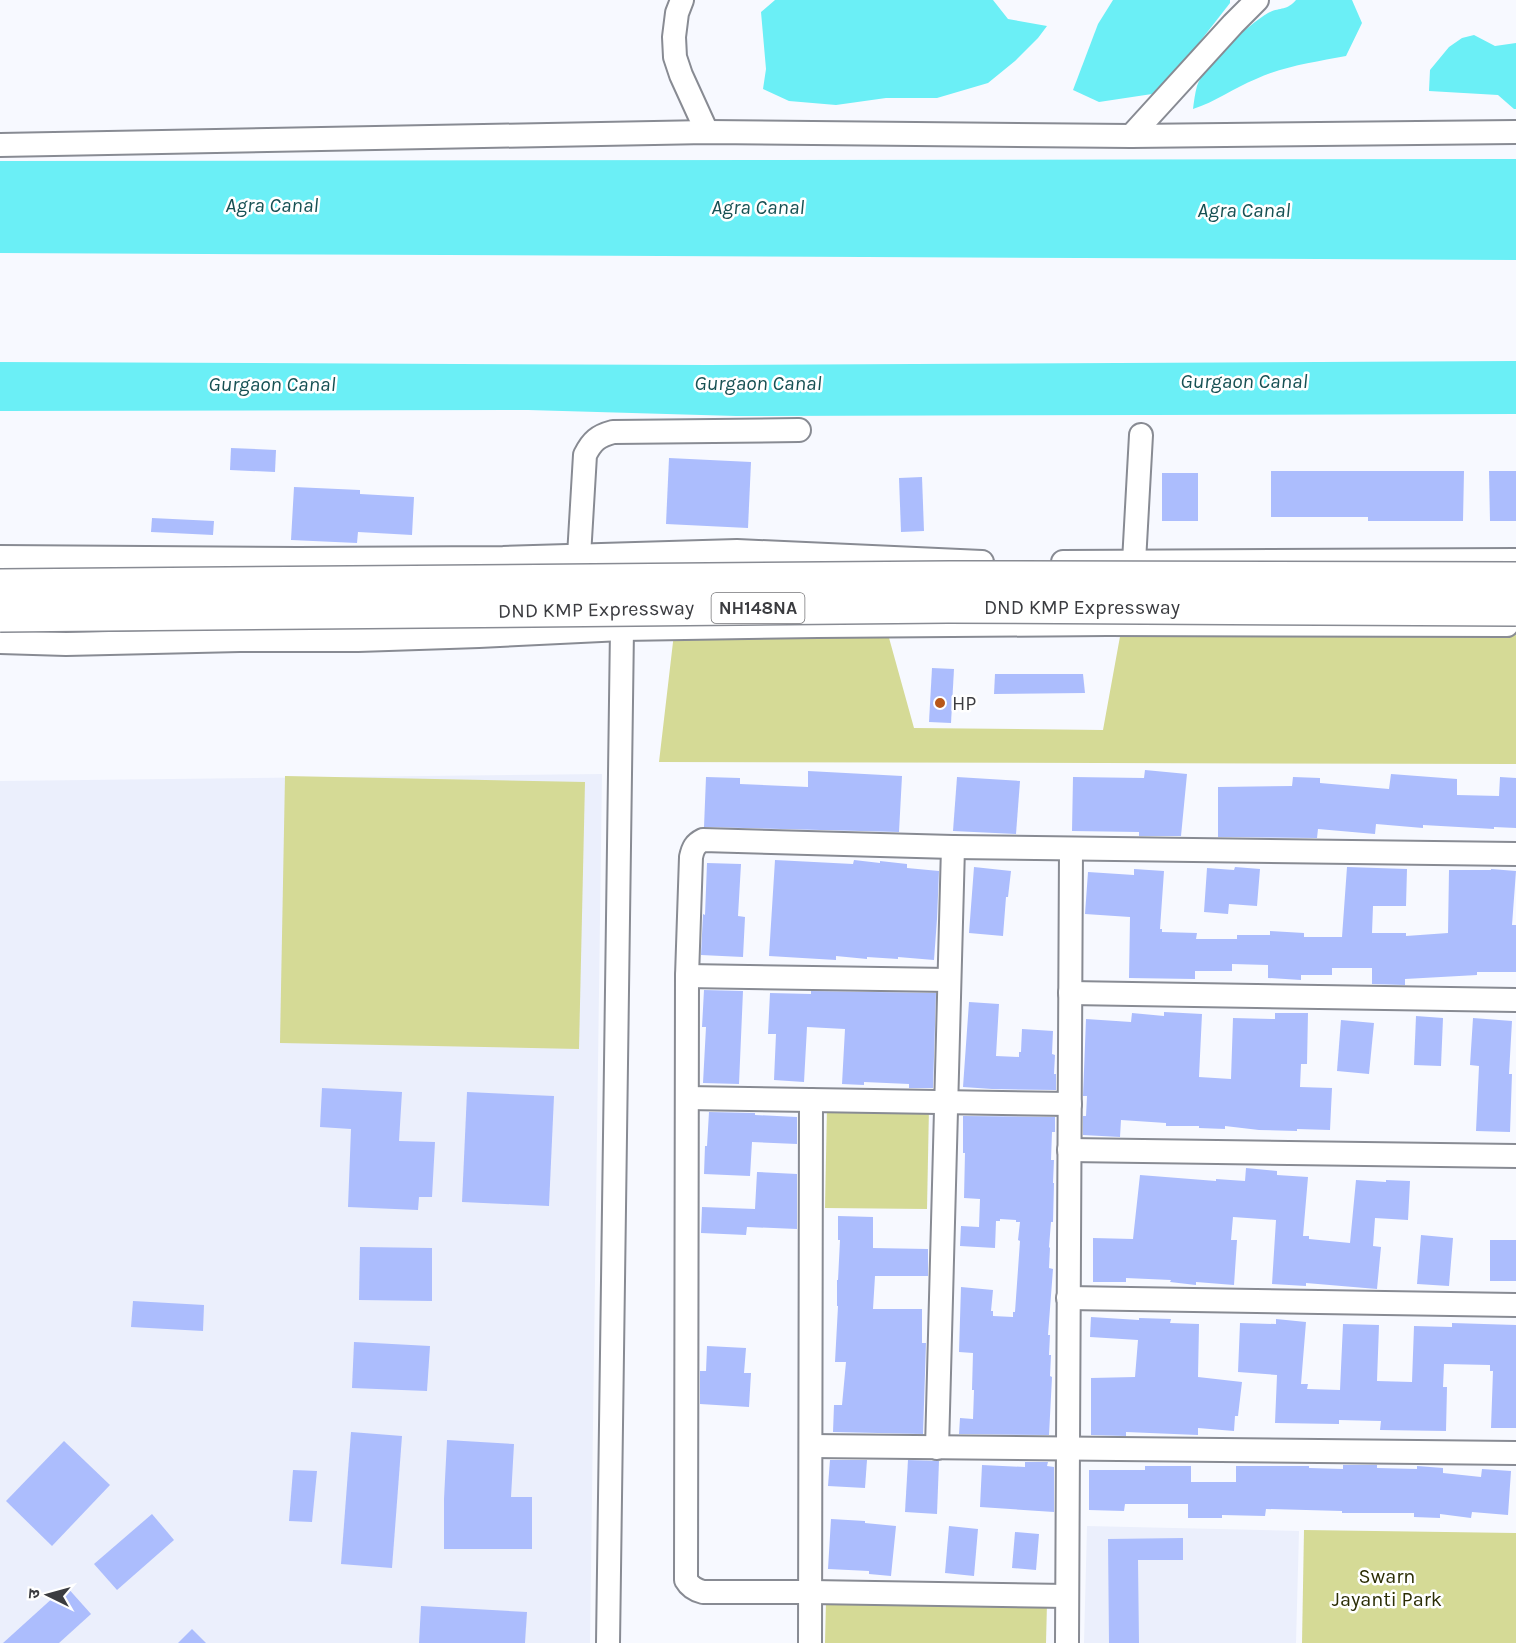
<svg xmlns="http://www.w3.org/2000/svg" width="1516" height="1643" font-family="Karla,'Noto Sans Devanagari',sans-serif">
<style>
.built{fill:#ebeffc}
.green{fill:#d5da96}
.water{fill:#6beff6}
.building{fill:#acbdfd}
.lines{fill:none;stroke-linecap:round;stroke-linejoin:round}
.minor-casing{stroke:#888b93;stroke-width:26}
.minor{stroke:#fff;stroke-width:22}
.highway-bridge-casing{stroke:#888b93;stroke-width:36;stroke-linecap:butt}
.highway-bridge{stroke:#fff;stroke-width:33}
.poi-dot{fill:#b85719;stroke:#fff;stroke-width:2}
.labels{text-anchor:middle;stroke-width:5;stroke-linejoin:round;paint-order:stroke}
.shield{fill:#fff;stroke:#767679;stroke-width:1.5}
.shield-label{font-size:18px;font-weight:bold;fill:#3b3c40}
.street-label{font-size:20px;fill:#3b3c40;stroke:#fff}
.poi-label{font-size:20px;fill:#3b3c40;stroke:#fff;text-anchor:start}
.park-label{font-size:20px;fill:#2b2d04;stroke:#fff}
.water-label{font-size:21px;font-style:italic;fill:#175154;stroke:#fff}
</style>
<rect width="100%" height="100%" fill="#f7f9ff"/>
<g class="built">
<path d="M602,774L590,1643H0V781Z"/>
<path d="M1087,1526L1299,1531L1296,1643H1084Z"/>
</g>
<g class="green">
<path d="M675,625L886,627L914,728L1103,730L1121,631H1516V764L659,762Z"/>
<path d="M285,776L585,782L579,1049L280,1043Z"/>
<path d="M827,1106L929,1107L927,1209L825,1208Z"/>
<path d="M1304,1530L1516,1533V1643H1302Z"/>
<path d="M826,1601L1047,1603L1046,1643H825Z"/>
</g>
<g class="water">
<path d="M775,0H993L1008,19L1047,26L1038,38L1015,61L988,83L937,98H886L836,105L789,101L763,89L766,69L761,12Z"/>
<path d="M1113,0H1230V3L1184,62L1152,94L1099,102L1073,90L1098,24Z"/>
<path d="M1296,0H1352L1362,23L1346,56C1315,62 1284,66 1256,79C1234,88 1215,102 1193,109C1194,101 1195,93 1197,86C1204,64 1248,25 1268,13C1279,7 1287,11 1296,0Z"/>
<path d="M1474,35L1495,46L1516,43V109H1514L1498,95L1429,91L1430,70L1449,47L1462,38Z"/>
<path d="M1516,159V260L0,253V161Z"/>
<path d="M1516,361V414L736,416L528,410L0,411V362L708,365Z"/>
</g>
<g class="building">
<path d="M231,448L276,450L275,472L230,470Z"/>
<path d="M669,458L751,462L748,528L666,524Z"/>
<path d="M1271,471H1464L1463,521H1368V517H1271Z"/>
<path d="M1489,471H1516V521H1490Z"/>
<rect x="1162" y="473" width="36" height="48"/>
<path d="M922,477L924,531L901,532L899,478Z"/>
<path d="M294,487L360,490V494L414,497L412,535L358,532L357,543L291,540Z"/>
<path d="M152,518L214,521L213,535L151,532Z"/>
<path d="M932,668L954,669L951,723L929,722Z"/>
<path d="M995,674H1083L1085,693L994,694Z"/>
<path d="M1145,770L1187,774L1181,836H1139V832L1072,831L1073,777L1144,778Z"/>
<path d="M808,771L902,776L899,832L704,827L706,777L740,778V784L808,787Z"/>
<path d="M1391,774L1457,779V795L1499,796L1500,777L1516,778V828L1494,827V829L1423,825V828L1376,824L1375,834L1318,829L1317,838L1218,837V787L1292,786L1293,777L1320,778V783L1389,789Z"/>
<path d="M957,777L1020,781L1016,834L953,831Z"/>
<path d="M775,860L853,864L854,860L880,863V861L907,864V868L939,871L937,919L934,960L898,957V959L867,957V959L836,956V960L769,956Z"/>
<path d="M707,863L741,864L738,916L745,917L743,957L701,955L703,914L705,915Z"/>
<path d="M974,867L1011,871L1008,897H1006L1003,936L969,933Z"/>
<path d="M1235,867L1260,869L1257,906L1229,904L1228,914L1204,912L1207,868L1234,870Z"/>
<path d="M1347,867L1407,869L1406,906H1373L1372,933H1406V936L1448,933L1449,870H1491V869L1516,871L1512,925H1516V972H1477V975L1405,979V985L1372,984V968H1332V975H1301V980L1268,978V965L1232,964V971H1195V979L1129,978L1130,917L1085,914L1088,872L1134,875V869L1164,871L1160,929H1162V932L1197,933L1196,939H1237V935H1270V931L1304,933V937H1342Z"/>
<path d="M704,990L743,991L739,1084L703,1083L706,1027H702Z"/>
<path d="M811,991L936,993L933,1088H909V1084L864,1082V1085L842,1084L845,1029L807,1027L804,1082L774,1080L776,1034H768L770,993L811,994Z"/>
<path d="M969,1002L999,1004L996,1056L1019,1057V1052H1021L1022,1029L1053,1031L1052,1054L1055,1055L1054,1074H1056V1090L992,1089L963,1087Z"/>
<path d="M1164,1012L1202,1014L1199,1077L1231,1079L1233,1018L1275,1019V1013H1308L1307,1064H1301L1300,1087L1332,1088L1330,1130L1297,1129V1131L1259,1130L1225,1126V1129L1199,1128V1126H1166V1123L1121,1120L1120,1137L1083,1135V1116H1086L1087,1096H1083L1086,1019L1131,1022L1132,1013L1164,1016Z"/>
<path d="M1416,1016L1443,1018L1441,1066L1414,1065Z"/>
<path d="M1473,1018L1512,1021L1509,1074H1512L1510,1132L1476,1131L1479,1066L1470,1065Z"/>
<path d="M1341,1020L1374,1023L1369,1074L1337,1071Z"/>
<path d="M322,1088L402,1092L399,1141L435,1142L432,1197H419L418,1210L348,1207L351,1129L320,1127Z"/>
<path d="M467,1092L554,1096L549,1206L462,1202Z"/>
<path d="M709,1112L755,1113V1115L797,1117V1144L752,1142L750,1176L704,1174L705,1146H707Z"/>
<path d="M963,1116L1055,1117V1132H1052L1051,1160H1054L1053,1183H1054L1053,1222H1051L1049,1247L1050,1248L1049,1268L1053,1269L1048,1335H1050L1049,1355H1051L1050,1376L1052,1377L1049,1435L959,1434L960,1418L973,1419L974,1390H972L973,1353L959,1352L961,1287L993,1290L991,1311H993V1316L1013,1317V1312H1015L1020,1241L1018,1240L1020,1222H1016V1220L1000,1219V1221H996L995,1248L960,1246L961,1226L979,1227L980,1199L964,1198L965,1153H963Z"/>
<path d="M1246,1168L1277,1171V1175L1308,1177L1303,1236H1309V1239L1350,1243L1356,1180L1386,1182V1180L1410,1181L1408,1220L1375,1218L1373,1246L1381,1247L1377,1289L1306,1283V1286L1272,1284L1276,1220L1233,1217L1231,1240H1237L1234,1285L1196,1282V1285L1170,1282L1171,1280L1126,1278V1282H1093V1238L1133,1239L1140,1175L1216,1181V1179L1245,1181Z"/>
<path d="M757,1172L797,1174V1229L747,1227L746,1235L701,1233L702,1207L755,1209Z"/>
<path d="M838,1216L873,1217V1248L928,1249V1276H875L873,1309H922V1343H926L923,1434L833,1432L834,1405H842L846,1362H835L838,1306H837V1280H838L840,1240H838Z"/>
<path d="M1421,1235L1453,1238L1449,1286L1417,1284Z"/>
<rect x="1490" y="1240" width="26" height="41"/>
<path d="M360,1247L432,1248V1301L359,1300Z"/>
<path d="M133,1301L204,1305L203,1331L131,1327Z"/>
<path d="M1091,1317L1139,1320V1318L1171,1319L1170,1323L1199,1324L1198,1377L1242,1382L1238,1416H1235L1234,1431L1198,1428V1435L1126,1432V1436L1091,1435V1378L1135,1377L1138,1340L1090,1337Z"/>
<path d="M1276,1319L1306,1322L1301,1384H1308L1307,1389L1340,1390L1343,1324L1379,1325L1377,1381L1412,1382L1414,1326L1452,1327V1323L1516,1325V1428H1491L1493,1371H1490V1365L1444,1364L1443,1387H1447L1446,1431L1380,1430L1381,1421L1339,1420V1424L1275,1423L1277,1375L1238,1372L1240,1323L1276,1324Z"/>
<path d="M354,1342L430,1346L427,1391L352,1388Z"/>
<path d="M707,1346L746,1348L744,1373H751L749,1407L700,1404V1371H706Z"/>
<path d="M351,1432L402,1436L392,1568L341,1564Z"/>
<path d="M447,1440L514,1444L511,1497H532V1549H444V1499Z"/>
<path d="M64,1441L110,1485L52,1546L6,1501Z"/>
<path d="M830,1460H867L865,1488L828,1486Z"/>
<path d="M908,1460L939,1461L937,1514L905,1512Z"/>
<path d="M1025,1462H1048L1047,1466L1054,1467V1512L980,1507L982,1465L1025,1467Z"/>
<path d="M1343,1465H1377V1468L1417,1469V1466L1443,1468V1473L1481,1477L1482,1469L1511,1471L1508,1515L1472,1512L1471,1518L1440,1514V1518L1414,1517V1513H1342V1511L1266,1509L1265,1516L1222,1515V1518H1188V1504H1125L1124,1511L1089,1510V1470H1145V1466H1191V1482H1236V1466H1309V1468L1343,1469Z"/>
<path d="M293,1470L317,1471L312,1522L289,1521Z"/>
<path d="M152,1514L174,1540L117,1590L94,1564Z"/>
<path d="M831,1519L865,1521V1523L896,1526L891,1576L869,1574V1571L828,1569Z"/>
<path d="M949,1526L978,1529L974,1576L945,1573Z"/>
<path d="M1015,1532L1039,1534L1036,1570L1012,1568Z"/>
<path d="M1183,1538V1560H1138L1139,1643H1109L1108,1539Z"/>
<path d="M66,1586L91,1614L59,1643H3Z"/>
<path d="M421,1606L527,1612L525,1643H419Z"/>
<path d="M192,1629L206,1643H178Z"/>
</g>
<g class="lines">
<defs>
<g id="minor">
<path d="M682,0L677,13L674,37L675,57L681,75L707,132"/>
<path d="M1131,136L1233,24L1257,0"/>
<path d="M0,145L707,132L1131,136L1516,132"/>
<path d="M579,556L585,455C592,441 598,436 613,432L799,430"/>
<path d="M0,557L298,559L503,558L737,551L982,562"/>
<path d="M1063,562L1516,560"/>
<path d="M1134,562L1141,435"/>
<path d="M0,642L66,644L240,640H358L479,636L622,629L818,626L1107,624L1507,625"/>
<path d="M687,976L949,980"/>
<path d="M1070,993L1516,1000"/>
<path d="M687,1098L1070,1104"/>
<path d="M1069,1150L1516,1156"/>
<path d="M1068,1298L1516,1305"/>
<path d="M811,1446L1516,1453"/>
<path d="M937,1448L953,847"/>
<path d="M1067,1596L811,1592H703C695,1590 690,1587 686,1580L687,976L691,857C693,848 695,844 703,840L953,847L1516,854"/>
<path d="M608,1643L622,629L618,616"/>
<path d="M810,1643L811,1100"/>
<path d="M1067,1643L1071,849"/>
</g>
</defs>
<use href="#minor" class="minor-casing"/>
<use href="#minor" class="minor"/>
<defs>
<g id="highway-bridge">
<path d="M0,586L950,578L1516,579"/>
<path d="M0,615L948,606L1516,609"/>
</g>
</defs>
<use href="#highway-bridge" class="highway-bridge-casing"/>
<use href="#highway-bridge" class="highway-bridge"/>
</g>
<circle class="poi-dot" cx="940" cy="703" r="6"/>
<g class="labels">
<rect class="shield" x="711.5" y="593" width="93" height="30" rx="4.5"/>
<g class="shield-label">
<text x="758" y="614">NH148NA</text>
</g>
<g class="street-label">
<text x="1082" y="614">DND KMP Expressway</text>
<text transform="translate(596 609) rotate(-1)" y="7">DND KMP Expressway</text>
</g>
<g class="poi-label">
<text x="952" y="710">HP</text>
</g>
<g class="park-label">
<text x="1387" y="1583">Swarn<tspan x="1387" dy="23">Jayanti Park</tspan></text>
</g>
<g class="water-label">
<text x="272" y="212">Agra Canal</text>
<text x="758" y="214">Agra Canal</text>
<text x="1244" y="217">Agra Canal</text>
<text x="1244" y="388">Gurgaon Canal</text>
<text x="758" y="390">Gurgaon Canal</text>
<text x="272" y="391">Gurgaon Canal</text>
</g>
</g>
<g transform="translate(48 1595) rotate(275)" stroke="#ffffff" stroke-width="4.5" paint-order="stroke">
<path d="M0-4.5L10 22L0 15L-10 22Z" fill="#3b3c40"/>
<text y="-9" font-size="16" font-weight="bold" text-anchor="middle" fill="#3b3c40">उ</text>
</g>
</svg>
